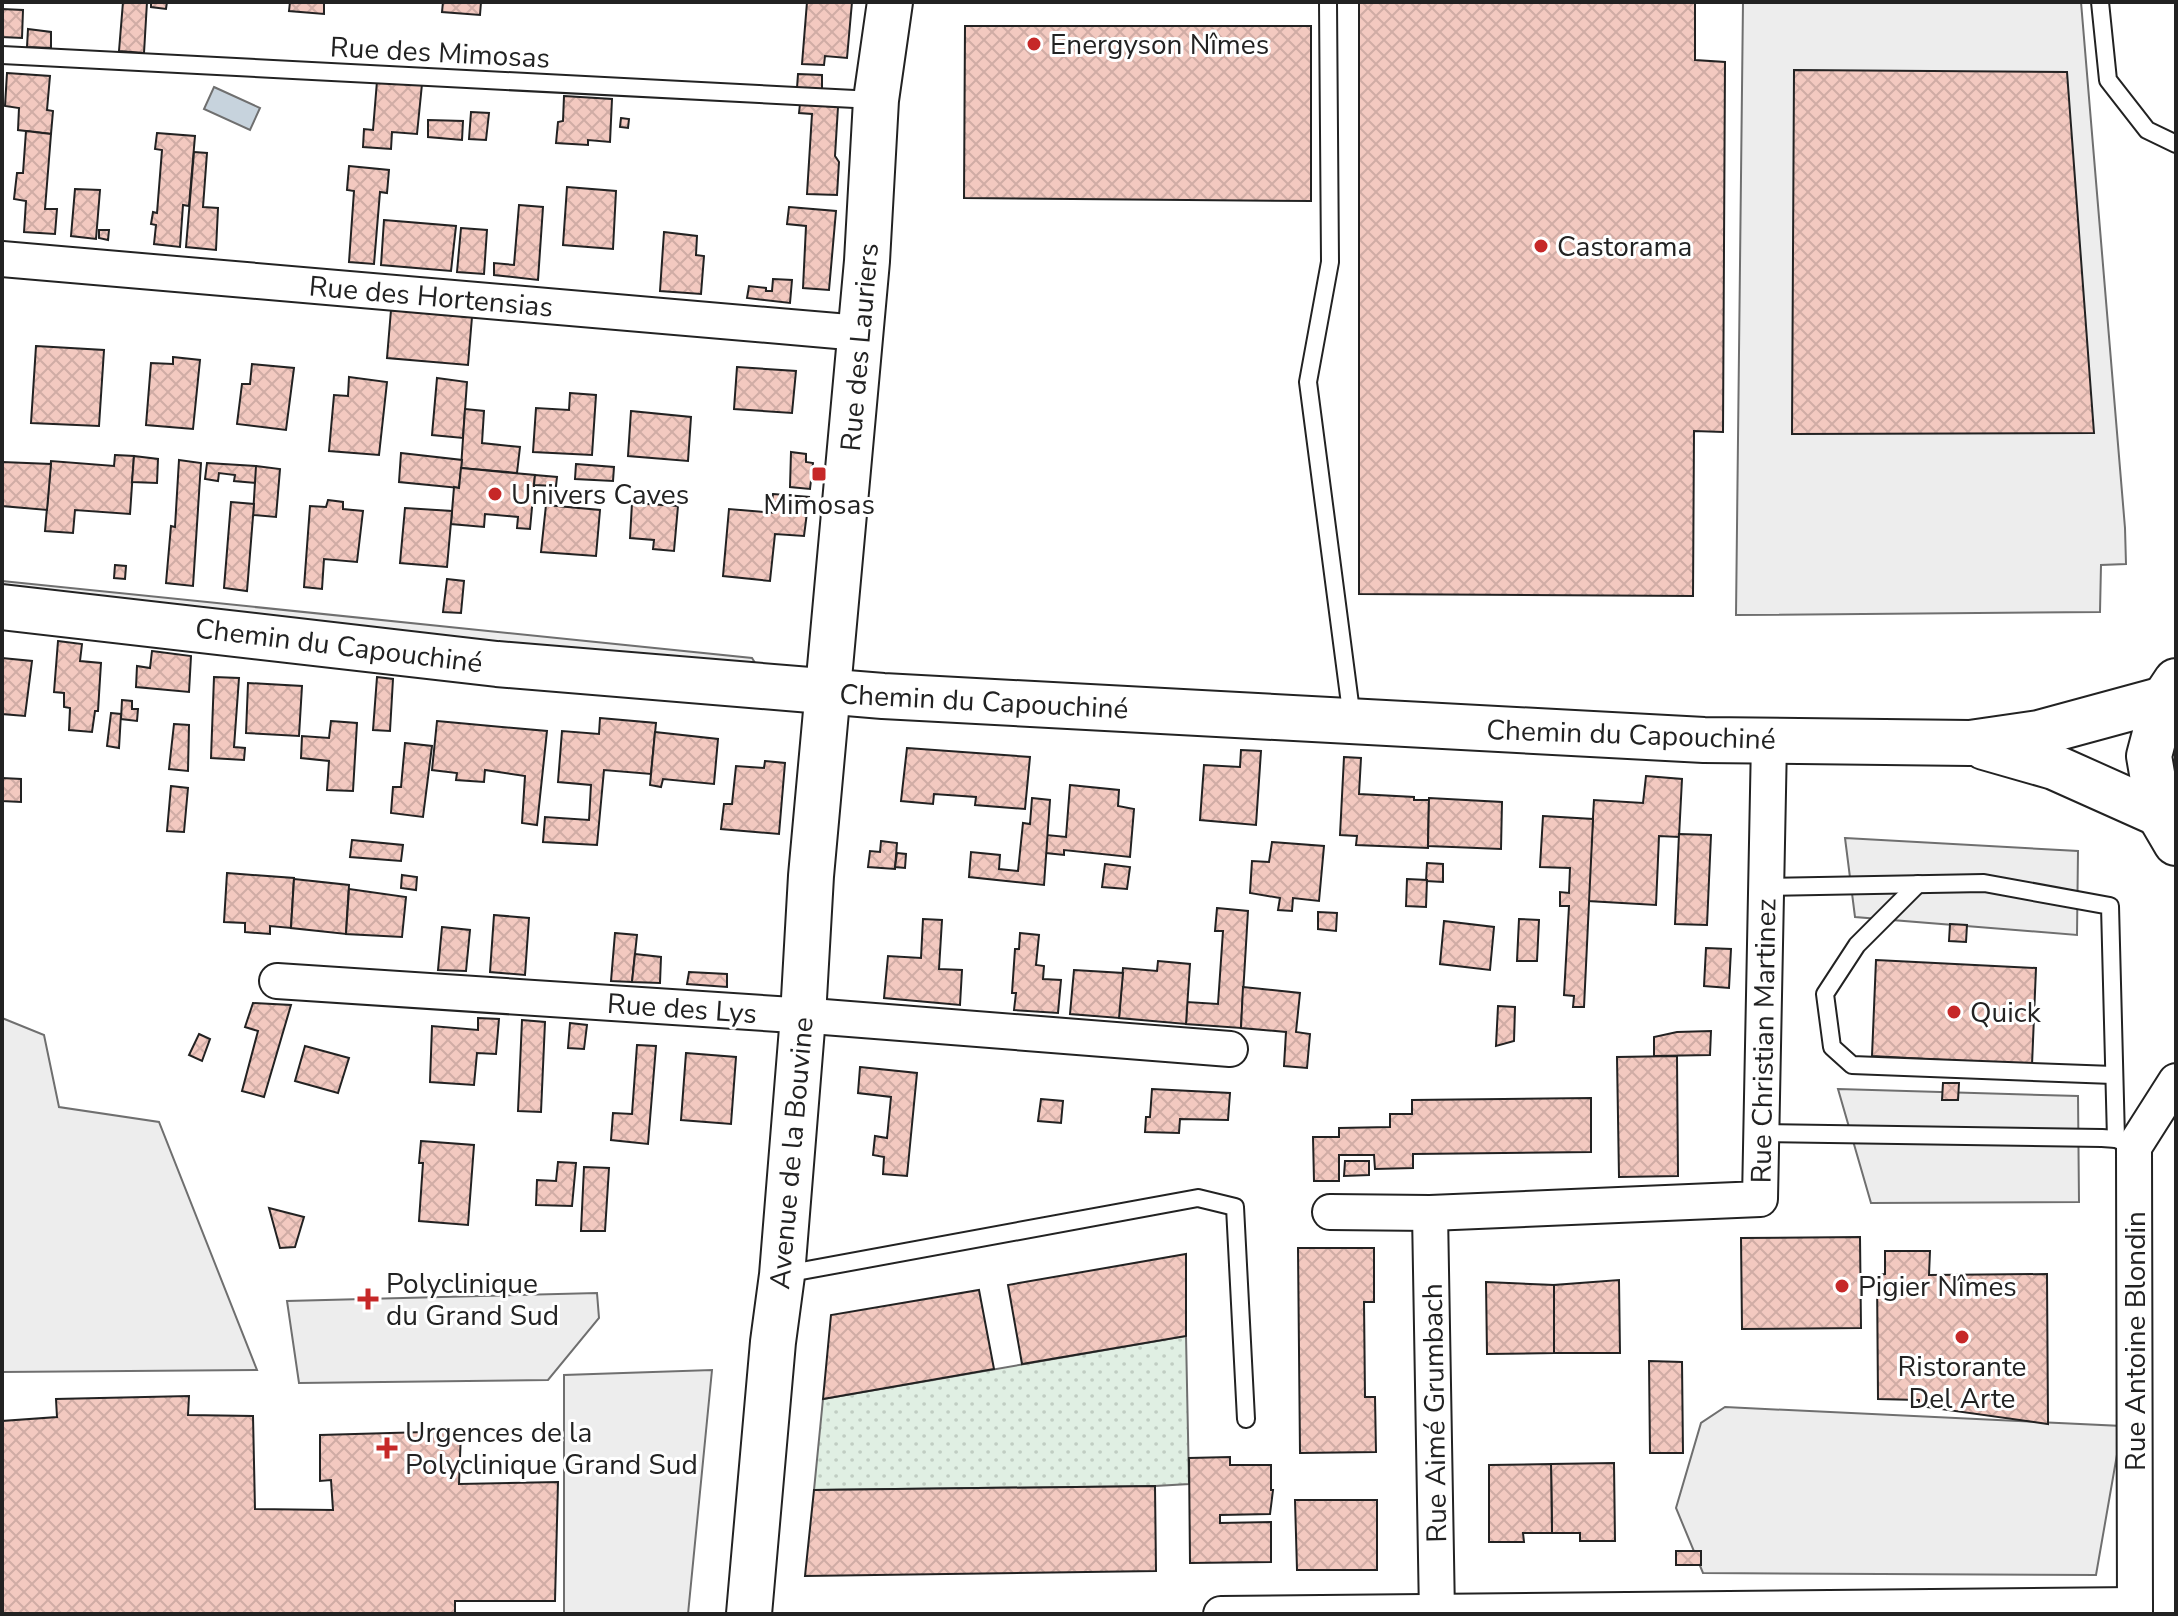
<svg xmlns="http://www.w3.org/2000/svg" width="2178" height="1616" font-family="'Nunito Sans',sans-serif">
<style>
.garden{fill:url(#garden-dots);stroke:#6f6f6f;stroke-width:2}
.parking{fill:#ededed;stroke:#6f6f6f;stroke-width:2}
.water{fill:#c7d3dd;stroke:#6f6f6f;stroke-width:2}
.building{fill:url(#building-cross-hatch);stroke:#222;stroke-width:2}
.lines{fill:none;stroke-linecap:round;stroke-linejoin:round}
.lane-casing{stroke:#222;stroke-width:20}
.street-casing{stroke:#222;stroke-width:38}
.secondary-casing{stroke:#222;stroke-width:48}
.primary-casing{stroke:#222;stroke-width:48}
.lane{stroke:#fff;stroke-width:16}
.street{stroke:#fff;stroke-width:34}
.secondary{stroke:#fff;stroke-width:44}
.primary{stroke:#fff;stroke-width:44}
.poi-dot{fill:#c62828;stroke:#fff;stroke-width:3}
.labels{text-anchor:middle;stroke-width:6;stroke-linejoin:round;paint-order:stroke}
.poi-label{font-size:28px;fill:#222;stroke:#fff;text-anchor:start}
.street-label{font-size:28px;fill:#222;stroke:#fff}
</style>
<defs>
<pattern id="garden-dots" width="8" height="8" patternUnits="userSpaceOnUse" patternTransform="scale(2)"><rect width="8" height="8" fill="#e0efe3"/><path d="M2 2h.1M6 6h.1" fill="none" stroke="#c0cdc2" stroke-width="1.8" stroke-linecap="round"/></pattern>
<pattern id="building-cross-hatch" width="8" height="8" patternUnits="userSpaceOnUse" patternTransform="scale(2)"><rect width="8" height="8" fill="#f3c9c0"/><path d="M0 0l8 8M0 8l8-8" fill="none" stroke="#d0aca5"/></pattern>
</defs>
<rect width="100%" height="100%" fill="#fff"/>
<path class="garden" d="M1186,1336L1189,1484L1155,1486L814,1490L823,1399Z"/>
<g class="parking">
<path d="M1743,2H2081L2125,528L2126,564L2101,565L2100,612L1736,615Z"/>
<path d="M2,581L752,658L760,671L2,593Z"/>
<path d="M1845,838L2078,851L2077,935L1855,917Z"/>
<path d="M2,1018L44,1035L59,1107L159,1122L257,1370L2,1372Z"/>
<path d="M1838,1089L2078,1096L2079,1202L1871,1203Z"/>
<path d="M597,1293L599,1318L548,1380L299,1383L287,1301Z"/>
<path d="M712,1370L688,1614H564V1375Z"/>
<path d="M1725,1407L2122,1426L2096,1575L1703,1573L1676,1508L1701,1423Z"/>
</g>
<path class="water" d="M214,87L260,108L250,130L204,109Z"/>
<g class="building">
<path d="M123,2H147L144,53L119,51Z"/>
<path d="M151,2H167L166,9L151,7Z"/>
<path d="M290,2H324V14L289,11Z"/>
<path d="M443,2H481L480,15L442,12Z"/>
<path d="M807,2H852L847,58L825,56L824,65L802,64Z"/>
<path d="M1359,2H1695V60L1725,62L1723,432L1694,431L1693,596L1359,594Z"/>
<path d="M2,9L23,10L22,38L2,37Z"/>
<path d="M965,26H1311V201L964,198Z"/>
<path d="M28,29L51,32V48L27,47Z"/>
<path d="M1794,70L2067,72L2094,433L1792,434Z"/>
<path d="M7,73L50,76L47,110L53,111L51,134L18,130L19,108L5,106Z"/>
<path d="M798,74L822,75V90L797,88Z"/>
<path d="M377,81L422,84L417,134L392,132L391,149L363,147L364,129L373,130Z"/>
<path d="M564,96L612,99L610,142L588,140V145L556,143L558,122L563,121Z"/>
<path d="M800,104L838,107L835,156L839,162L837,195L807,194L812,114L799,113Z"/>
<path d="M471,112L489,113L486,140L469,139Z"/>
<path d="M621,118L629,119L628,128L620,127Z"/>
<path d="M428,120L463,121L462,140L428,137Z"/>
<path d="M26,131L51,134L45,209H57L55,234L24,232L26,201L14,199L17,173H23Z"/>
<path d="M157,133L195,136L189,206L183,205L180,247L154,244L156,225L151,224L153,212L157,213L162,150L155,149Z"/>
<path d="M194,152L207,153L203,207L218,208L216,250L186,247Z"/>
<path d="M349,166L389,170L387,193L380,192L374,264L349,262L354,191L347,190Z"/>
<path d="M567,187L616,191L613,249L563,245Z"/>
<path d="M75,189L100,190L96,239L71,236Z"/>
<path d="M519,205L543,207L538,280L494,275V263L514,265Z"/>
<path d="M789,207L836,211L829,290L803,288L806,226L787,224Z"/>
<path d="M384,220L456,226L451,271L381,265Z"/>
<path d="M461,228L487,230L484,274L457,272Z"/>
<path d="M99,230H109L108,240L99,238Z"/>
<path d="M664,232L697,236L696,255L704,256L701,294L660,291Z"/>
<path d="M773,279L792,280L790,303L747,298L749,286L766,288V291H772Z"/>
<path d="M391,310L472,317L468,365L387,358Z"/>
<path d="M36,346L104,350L99,426L31,423Z"/>
<path d="M173,357L200,360L193,429L146,425L151,363L173,364Z"/>
<path d="M252,364L294,368L286,430L237,424L242,384H250Z"/>
<path d="M737,367L796,371L792,413L734,409Z"/>
<path d="M349,377L387,382L379,455L329,451L334,395L348,396Z"/>
<path d="M437,378L467,382L463,438L432,435Z"/>
<path d="M570,393L596,395L592,455L533,452L536,408L569,410Z"/>
<path d="M465,409L484,411L482,443L520,447L517,473L461,468Z"/>
<path d="M631,411L691,417L688,461L628,456Z"/>
<path d="M791,452L806,454V462L813,463L810,489L790,487Z"/>
<path d="M401,453L462,460L459,488L399,482Z"/>
<path d="M115,455L134,456L130,514L75,510L73,533L45,531L51,461L114,466Z"/>
<path d="M134,456L158,459L157,483L132,482Z"/>
<path d="M179,460L201,463L193,586L166,583L171,526L175,527Z"/>
<path d="M2,462L51,464L47,510L2,506Z"/>
<path d="M207,463L256,466V483L234,481L235,475L219,473L218,481L205,479Z"/>
<path d="M576,464L614,467L613,481L575,479Z"/>
<path d="M256,466L280,469L276,517L253,515Z"/>
<path d="M461,468L535,475L530,529L517,528L518,517L485,514L484,527L451,524L454,487L459,488Z"/>
<path d="M535,475L557,477L556,486L534,485Z"/>
<path d="M773,494L809,497L804,536L775,534L770,581L723,576L729,509L775,513L777,502H772Z"/>
<path d="M328,500L343,502V509L363,511L357,562L324,559L322,589L304,587L310,506L326,507Z"/>
<path d="M231,502L254,504L247,591L224,588Z"/>
<path d="M632,503L678,506L674,551L653,549L654,540L630,538Z"/>
<path d="M546,505L600,510L596,556L541,552Z"/>
<path d="M405,508L452,511L447,567L400,563Z"/>
<path d="M115,565L126,566L125,579L114,578Z"/>
<path d="M447,579L464,581L461,613L443,612Z"/>
<path d="M58,641L82,644L80,661L101,663L98,711H95L92,732L69,730L70,708L64,707V693L54,692Z"/>
<path d="M152,651L191,656L189,692L136,687L137,666L150,668Z"/>
<path d="M2,658L32,661L25,716L2,714Z"/>
<path d="M214,677L239,678L234,747L245,748L244,760L211,758Z"/>
<path d="M377,677L393,679L390,731L373,730Z"/>
<path d="M248,683L302,686L299,736L246,733Z"/>
<path d="M122,700L132,701V709H138L137,721L121,719Z"/>
<path d="M111,713L121,714L119,748L107,746Z"/>
<path d="M600,718L656,723L651,774L604,770L597,845L543,842L545,817L589,820L591,785L558,782L562,731L599,734Z"/>
<path d="M331,721L357,723L353,791L327,790L329,761L301,758L302,736L329,738Z"/>
<path d="M437,721L547,731L537,825L522,823L525,776L485,770L484,782L456,780L457,773L432,770Z"/>
<path d="M174,724L189,725L188,771L169,769Z"/>
<path d="M655,732L718,739L714,784L663,779L661,787L650,785Z"/>
<path d="M405,743L432,746L423,817L391,813L393,787H401Z"/>
<path d="M907,748L1030,757L1025,809L975,805L976,797L934,794L933,804L901,801Z"/>
<path d="M1241,750L1261,751L1256,825L1200,820L1204,765L1240,767Z"/>
<path d="M1344,757L1361,758L1359,794L1414,797V800H1429L1428,848L1356,845L1357,836L1340,835Z"/>
<path d="M765,761L785,763L779,834L721,829L724,804H732L736,766L764,768Z"/>
<path d="M1646,776L1682,779L1679,837L1659,836L1656,905L1588,901L1594,800L1643,803Z"/>
<path d="M2,778L21,779V802L2,801Z"/>
<path d="M1070,785L1119,790L1118,806L1134,809L1130,857L1064,850V855L1046,853L1047,835L1066,837Z"/>
<path d="M171,786L188,788L184,832L167,831Z"/>
<path d="M1032,798L1050,800L1044,885L969,877L971,852L1000,855L999,869L1018,871L1023,823L1030,824Z"/>
<path d="M1429,798L1502,802L1501,849L1428,846Z"/>
<path d="M1543,816L1593,819L1584,1007H1573L1574,996L1564,995L1569,906H1560V892L1569,893L1570,868L1540,867Z"/>
<path d="M1679,834L1711,835L1707,925L1675,924Z"/>
<path d="M352,840L403,845L401,861L350,857Z"/>
<path d="M881,841L897,843L895,869L868,867L870,851L880,852Z"/>
<path d="M1272,842L1324,846L1319,901L1293,898L1292,911L1278,910L1280,898L1250,893L1252,861L1269,862Z"/>
<path d="M897,853L906,854L905,868L895,867Z"/>
<path d="M1427,863L1443,864V882L1426,881Z"/>
<path d="M1105,864L1130,867L1127,889L1102,887Z"/>
<path d="M227,873L294,878L291,928L270,926V934L245,932V923L224,922Z"/>
<path d="M402,875L417,877L416,890L401,888Z"/>
<path d="M294,879L349,885L346,934L291,928Z"/>
<path d="M1407,879L1427,880L1426,907L1406,906Z"/>
<path d="M349,889L406,897L402,937L346,934Z"/>
<path d="M1217,908L1248,911L1241,1028L1186,1024L1187,1002L1218,1004L1223,931H1215Z"/>
<path d="M1318,912L1337,913L1336,931L1318,929Z"/>
<path d="M494,915L529,918L525,975L490,972Z"/>
<path d="M923,919L942,920L939,969L962,970L960,1005L884,998L888,956L921,958Z"/>
<path d="M1519,919L1539,920L1537,961H1517Z"/>
<path d="M1444,921L1494,927L1490,970L1440,964Z"/>
<path d="M1950,924L1967,925L1966,942L1949,941Z"/>
<path d="M442,927L470,930L466,971L438,970Z"/>
<path d="M615,933L637,935L632,982L611,981Z"/>
<path d="M1020,933L1039,935L1036,965L1044,966L1043,979L1061,980L1058,1013L1014,1010L1016,993H1012L1015,949H1019Z"/>
<path d="M1706,948L1731,949L1729,988L1704,986Z"/>
<path d="M635,954L661,957L660,983L632,982Z"/>
<path d="M1876,960L2036,968L2032,1065L1872,1056Z"/>
<path d="M1158,961L1190,964L1186,1024L1119,1018L1123,968L1157,971Z"/>
<path d="M1074,970L1123,973L1119,1018L1070,1014Z"/>
<path d="M689,972L727,974V987L687,984Z"/>
<path d="M1243,987L1300,993L1296,1032L1310,1034L1307,1068L1284,1066L1286,1032L1241,1028Z"/>
<path d="M253,1003L291,1005L264,1097L242,1091L258,1031L245,1027Z"/>
<path d="M1498,1006L1515,1007L1514,1041L1496,1046Z"/>
<path d="M478,1018L499,1019L496,1054L477,1053L474,1085L430,1082L432,1026L478,1030Z"/>
<path d="M522,1020L545,1022L541,1112L518,1111Z"/>
<path d="M570,1023L587,1025L584,1049L568,1048Z"/>
<path d="M1711,1031L1710,1055L1654,1056V1037L1677,1032Z"/>
<path d="M199,1034L210,1039L202,1061L189,1055Z"/>
<path d="M637,1045L656,1046L648,1144L611,1140L613,1113L632,1114Z"/>
<path d="M305,1046L349,1058L338,1093L295,1081Z"/>
<path d="M686,1053L736,1057L731,1124L681,1120Z"/>
<path d="M1677,1056L1678,1176L1619,1177L1617,1057Z"/>
<path d="M860,1067L917,1073L907,1176L883,1174L884,1157L873,1155L875,1136L887,1138L891,1097L858,1093Z"/>
<path d="M1943,1083H1959L1958,1100H1942Z"/>
<path d="M1152,1089L1230,1093L1228,1120L1180,1119L1179,1133L1145,1132L1146,1117H1150Z"/>
<path d="M1591,1098V1152L1413,1154V1168L1375,1169L1374,1155H1339V1181H1314L1313,1137H1339V1128L1390,1127V1114H1412V1100Z"/>
<path d="M1041,1099L1063,1101L1061,1123L1038,1121Z"/>
<path d="M421,1141L474,1145L468,1225L419,1221L423,1163H419Z"/>
<path d="M1345,1161H1369V1175L1344,1176Z"/>
<path d="M558,1162L576,1163L572,1206L536,1205L537,1180L556,1181Z"/>
<path d="M584,1167L609,1168L605,1231H581Z"/>
<path d="M269,1208L304,1217L295,1247L280,1248Z"/>
<path d="M1860,1237L1861,1328L1742,1329L1741,1238Z"/>
<path d="M1298,1248H1374V1302H1364L1365,1397H1375L1376,1452L1300,1453Z"/>
<path d="M1885,1251H1930L1929,1275L2047,1274L2048,1424L1919,1406V1400L1878,1399L1877,1275L1885,1274Z"/>
<path d="M1186,1254V1336L1022,1364L1008,1285Z"/>
<path d="M1619,1280L1620,1353H1554V1285Z"/>
<path d="M1486,1282L1554,1285V1353L1487,1354Z"/>
<path d="M979,1290L994,1369L823,1399L831,1315Z"/>
<path d="M1649,1361L1682,1362L1683,1453H1650Z"/>
<path d="M189,1396L188,1415L253,1416L255,1509L333,1510L331,1480L320,1481V1435L461,1431L459,1484L558,1482L555,1601H455V1614H2V1421L57,1417L56,1399Z"/>
<path d="M1230,1457V1465H1271V1490H1273L1270,1514L1220,1515V1523L1271,1522V1562L1190,1563L1189,1458Z"/>
<path d="M1614,1463L1615,1541H1580V1533H1552L1551,1464Z"/>
<path d="M1551,1464L1552,1533H1523L1524,1542H1489V1465Z"/>
<path d="M1155,1486L1156,1571L805,1576L814,1490Z"/>
<path d="M1295,1500H1377V1570H1297Z"/>
<rect x="1676" y="1551" width="25" height="14"/>
</g>
<g class="lines">
<defs>
<g id="lane">
<path d="M1328,2L1330,262L1308,382L1352,719"/>
<path d="M2100,2L2108,80L2147,130L2176,144"/>
<path d="M2,55L874,100"/>
<path d="M1918,884L1857,945L1825,994L1832,1047L1852,1065L2113,1075"/>
<path d="M1766,887L1984,883L2110,906L2116,1139"/>
<path d="M1762,1133L2102,1138L2116,1139L2123,1142"/>
<path d="M785,1274L1198,1198L1235,1207L1246,1419"/>
</g>
<g id="street">
<path d="M2,259L860,333"/>
<path d="M277,981L824,1017L1230,1049"/>
<path d="M1330,1212L1430,1213L1760,1199L1769,741"/>
<path d="M1430,1213L1437,1614"/>
<path d="M1221,1614L2135,1605"/>
<path d="M2135,1614L2134,1147L2176,1081"/>
</g>
<g id="secondary">
<path d="M2,607L497,664L883,696L1704,740L1970,743L2039,733L2164,699"/>
<path d="M1984,747L2054,767L2159,814"/>
<path d="M749,1614L773,1342L782,1275L803,1016L811,876L867,261L876,100L890,2"/>
</g>
<path id="primary" d="M2176,681L2164,699L2149,756L2159,814L2176,843"/>
</defs>
<use href="#lane" class="lane-casing"/>
<use href="#street" class="street-casing"/>
<use href="#secondary" class="secondary-casing"/>
<use href="#primary" class="primary-casing"/>
<use href="#lane" class="lane"/>
<use href="#street" class="street"/>
<use href="#secondary" class="secondary"/>
<use href="#primary" class="primary"/>
</g>
<g class="poi-dot">
<circle cx="1034" cy="44" r="8"/>
<circle cx="1541" cy="246" r="8"/>
<rect x="811" y="466" width="16" height="16" rx="4"/>
<circle cx="495" cy="494" r="8"/>
<circle cx="1954" cy="1012" r="8"/>
<circle cx="1842" cy="1286" r="8"/>
<path d="M364 1287h8v8h8v8h-8v8h-8v-8h-8v-8h8z"/>
<circle cx="1962" cy="1337" r="8"/>
<path d="M383 1436h8v8h8v8h-8v8h-8v-8h-8v-8h8z"/>
</g>
<g class="labels">
<g class="poi-label">
<text x="1050" y="54">Energyson Nîmes</text>
<text x="1557" y="256">Castorama</text>
<text x="511" y="504">Univers Caves</text>
<text x="819" y="514" text-anchor="middle">Mimosas</text>
<text x="1970" y="1022">Quick</text>
<text x="386" y="1293">Polyclinique<tspan x="386" dy="32">du Grand Sud</tspan></text>
<text x="1858" y="1296">Pigier Nîmes</text>
<text x="1962" y="1376" text-anchor="middle">Ristorante<tspan x="1962" dy="32">Del Arte</tspan></text>
<text x="405" y="1442">Urgences de la<tspan x="405" dy="32">Polyclinique Grand Sud</tspan></text>
</g>
<g class="street-label">
<text transform="translate(440 52) rotate(3)" y="10">Rue des Mimosas</text>
<text transform="translate(431 296) rotate(5)" y="10">Rue des Hortensias</text>
<text transform="translate(859 347) rotate(-85)" y="10">Rue des Lauriers</text>
<text transform="translate(339 645) rotate(7)" y="10">Chemin du Capouchiné</text>
<text transform="translate(984 701) rotate(3)" y="10">Chemin du Capouchiné</text>
<text transform="translate(1631 734) rotate(2)" y="10">Chemin du Capouchiné</text>
<text transform="translate(682 1008) rotate(4)" y="10">Rue des Lys</text>
<text transform="translate(1763 1041) rotate(-89)" y="10">Rue Christian Martinez</text>
<text transform="translate(791 1153) rotate(-85)" y="10">Avenue de la Bouvine</text>
<text transform="translate(2135 1341) rotate(-90)" y="10">Rue Antoine Blondin</text>
<text transform="translate(1434 1413) rotate(-91)" y="10">Rue Aimé Grumbach</text>
</g>
</g>
<rect width="2178" height="1616" fill="none" stroke="#222222" stroke-width="8"/>
</svg>
